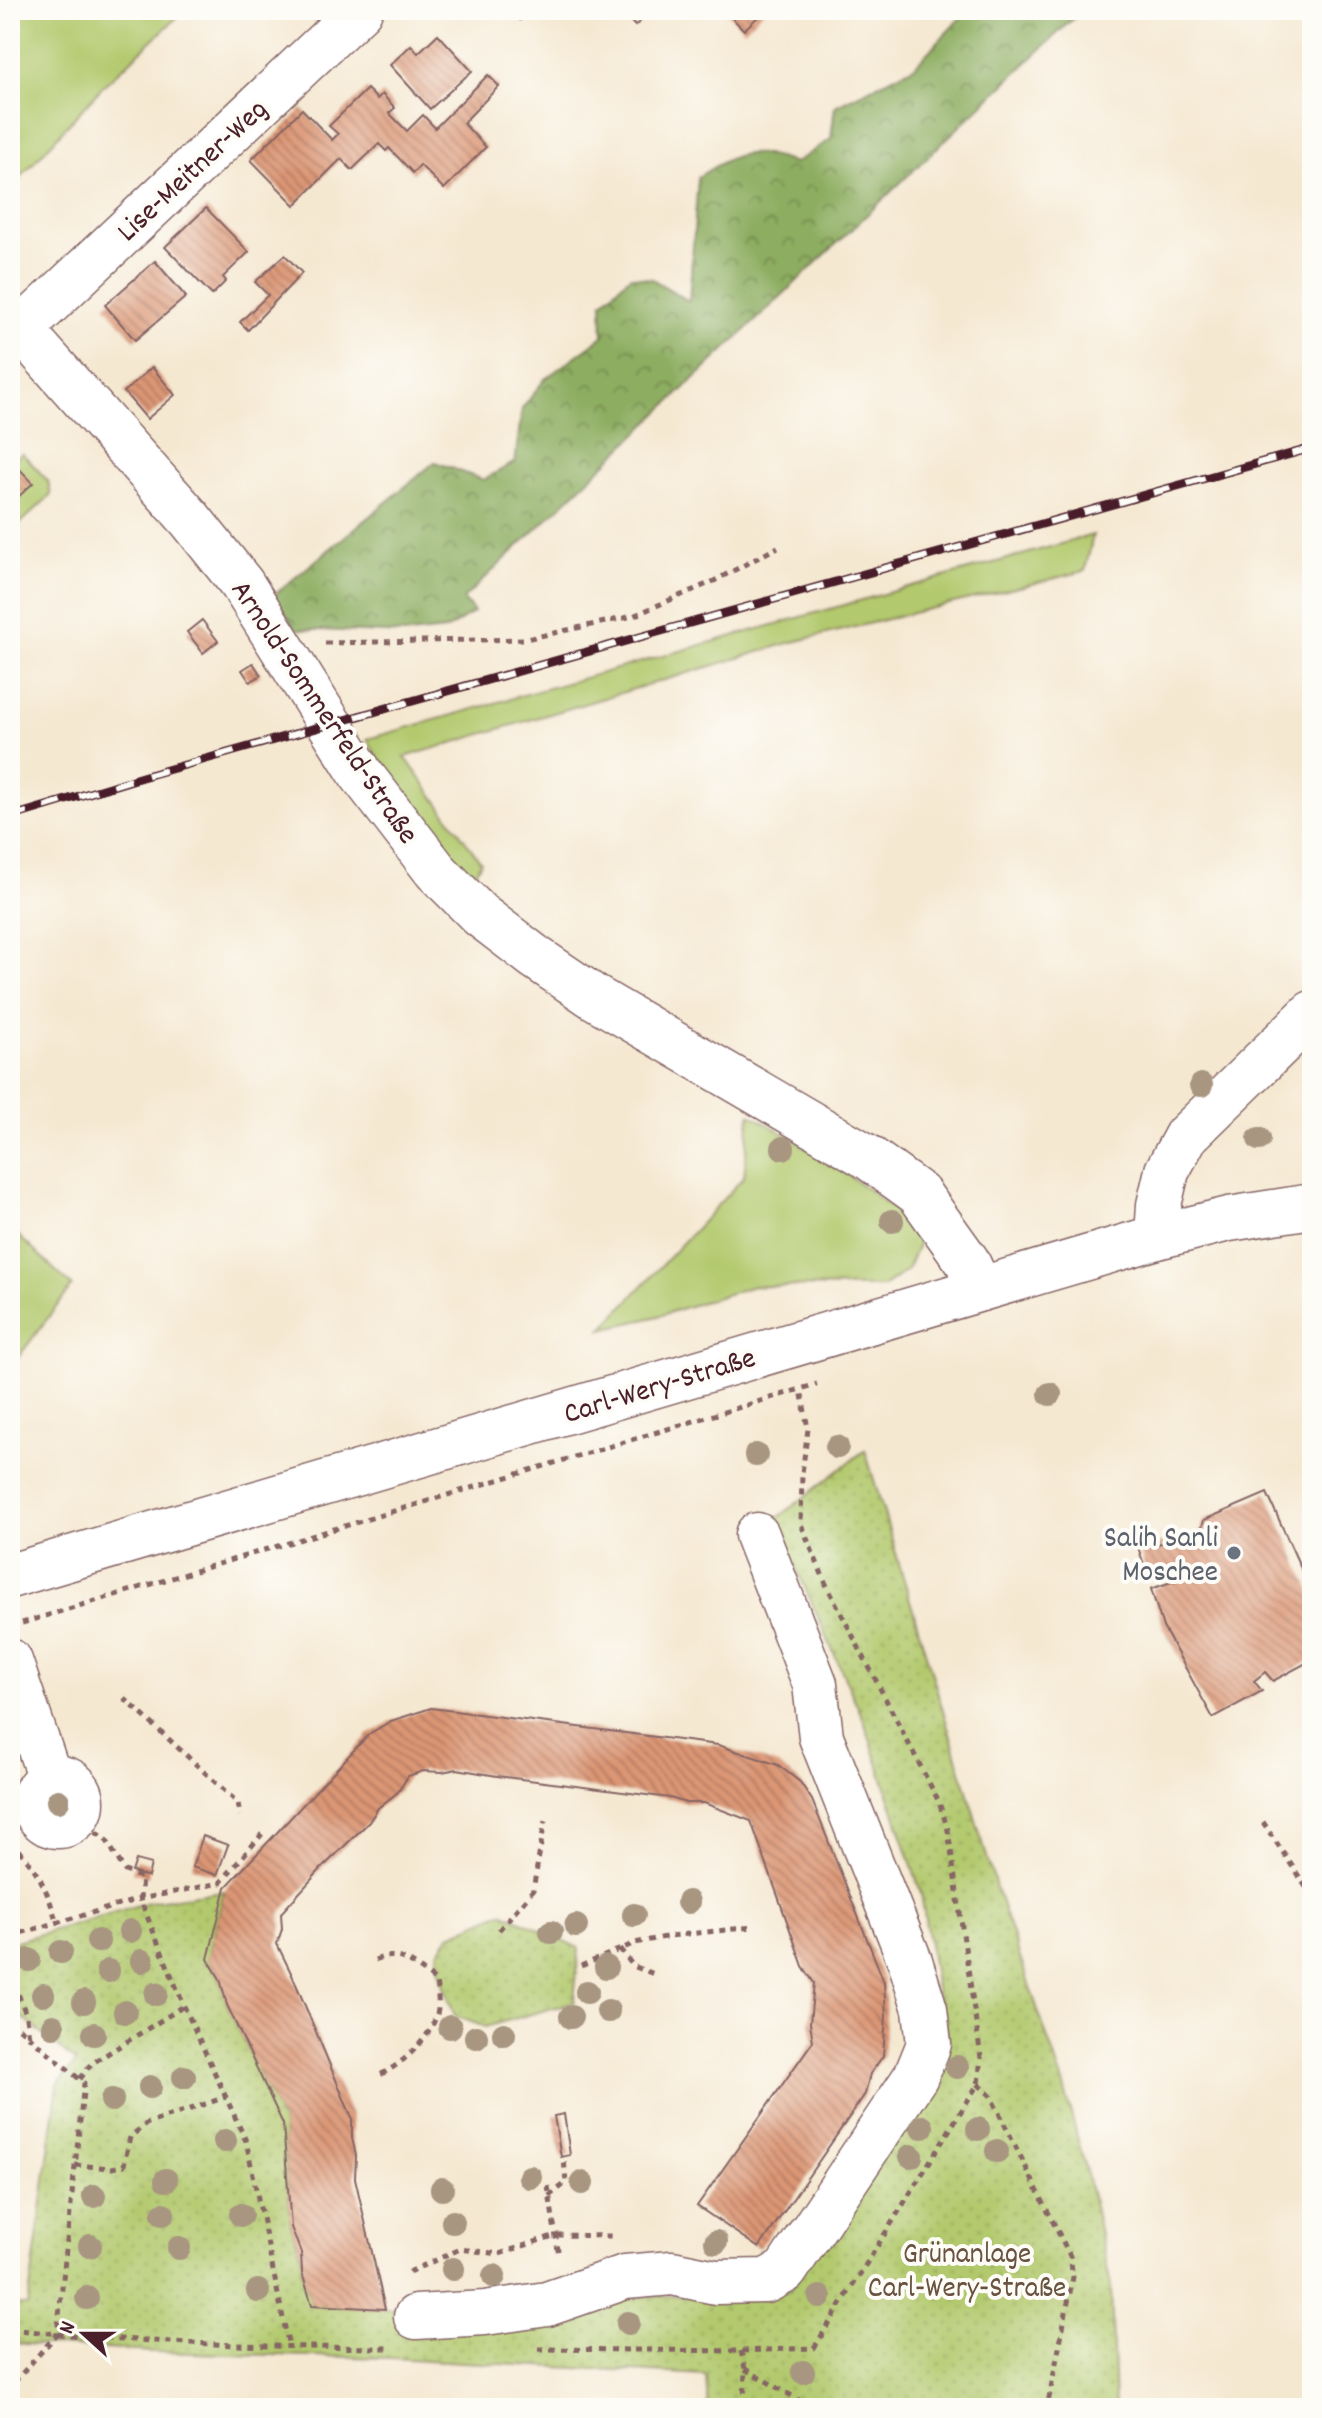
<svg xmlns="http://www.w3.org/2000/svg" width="1322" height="2418" font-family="Dekko,sans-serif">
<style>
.grass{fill:#b2c96d;stroke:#7e744c;stroke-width:2}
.forest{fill:url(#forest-crowns);stroke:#6c6646;stroke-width:2}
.park{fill:url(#park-dots);stroke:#7e744c;stroke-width:2}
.building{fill:url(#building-back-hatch)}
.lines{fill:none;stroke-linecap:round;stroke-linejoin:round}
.minor-casing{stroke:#866565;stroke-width:47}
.major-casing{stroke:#866565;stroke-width:47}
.path{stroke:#866565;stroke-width:5;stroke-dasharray:6 6;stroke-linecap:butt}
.minor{stroke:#fff;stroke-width:44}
.major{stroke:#fff;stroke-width:44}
.rail-casing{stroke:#4a1f2b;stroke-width:9}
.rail{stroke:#fdfcf7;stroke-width:6;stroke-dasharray:18;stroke-linecap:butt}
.tree{fill:#a89681}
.worship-dot{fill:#6b7280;stroke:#fdfcf7;stroke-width:3}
.labels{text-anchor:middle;stroke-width:8;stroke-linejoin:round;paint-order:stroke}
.street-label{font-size:30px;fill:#4a1f2b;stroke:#fdfcf7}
.worship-label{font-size:30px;fill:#5b616d;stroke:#fdfcf7;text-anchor:end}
.park-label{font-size:30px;fill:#69523f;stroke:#fdfcf7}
</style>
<defs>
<pattern id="forest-crowns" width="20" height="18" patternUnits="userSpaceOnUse" patternTransform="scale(2)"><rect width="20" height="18" fill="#8dad60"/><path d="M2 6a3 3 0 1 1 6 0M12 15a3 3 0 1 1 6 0" fill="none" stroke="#758c4f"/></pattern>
<pattern id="park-dots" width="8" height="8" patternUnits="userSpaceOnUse" patternTransform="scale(2)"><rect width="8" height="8" fill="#b2c96d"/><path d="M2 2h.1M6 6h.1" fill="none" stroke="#9bac5f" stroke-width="1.8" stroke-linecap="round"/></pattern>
<pattern id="building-back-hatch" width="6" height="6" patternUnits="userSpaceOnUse" patternTransform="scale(2)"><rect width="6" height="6" fill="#db9675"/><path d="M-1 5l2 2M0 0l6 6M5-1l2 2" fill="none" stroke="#b47a60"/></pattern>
</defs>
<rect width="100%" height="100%" fill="#fdfcf7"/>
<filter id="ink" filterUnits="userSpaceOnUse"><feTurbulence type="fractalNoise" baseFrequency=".0125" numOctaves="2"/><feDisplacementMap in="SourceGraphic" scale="16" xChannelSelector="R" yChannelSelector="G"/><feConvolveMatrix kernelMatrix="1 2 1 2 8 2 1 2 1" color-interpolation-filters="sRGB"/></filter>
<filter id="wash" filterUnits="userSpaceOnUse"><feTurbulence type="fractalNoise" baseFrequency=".006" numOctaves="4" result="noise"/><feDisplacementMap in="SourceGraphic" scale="32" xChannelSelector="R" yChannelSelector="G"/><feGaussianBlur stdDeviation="1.8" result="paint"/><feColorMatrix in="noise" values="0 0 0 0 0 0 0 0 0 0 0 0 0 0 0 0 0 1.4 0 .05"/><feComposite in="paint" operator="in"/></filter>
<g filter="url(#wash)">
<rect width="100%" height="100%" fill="#f5e8d1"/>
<g class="grass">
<path d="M10,10H185L103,86L10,189Z"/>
<path d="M22,453L48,481L51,495L10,533L12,462Z"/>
<path d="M1093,535L1085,571L789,643L405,757L481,862L471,880L402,799L367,739Z"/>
<path d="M750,1114C812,1149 870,1186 922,1235L907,1270L883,1287L753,1286L655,1317L602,1329L744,1177Z"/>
<path d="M10,1228L72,1286L10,1368Z"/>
</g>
<path class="forest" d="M968,10H1082L463,599L474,612L446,630L408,634L296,629L273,596L435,462L483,480L515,462L522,409L545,379L603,336L602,303L630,276L652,279L689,301L698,177C740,150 748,148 795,163L831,139L835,106L914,67Z"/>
<g class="park">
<path d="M865,1450L998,1894L1063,2083L1088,2178L1111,2286L1115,2408H708L706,2375L390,2358L154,2352L10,2343V2304L28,2306L29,2298L58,2084L76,2062L10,2007V1943L149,1902L224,1891L208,1959L220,1979L227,2005L283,2124L291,2227L301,2253L302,2273L312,2305L385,2309L790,2290L941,2022L921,1893L864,1721L775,1520Z"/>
<path d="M502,1912L579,1948L574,2002L485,2027L455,2016L440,1975L438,1952L450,1935Z"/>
</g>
<g id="blocks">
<g class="building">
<path d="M511,10H530L520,20Z"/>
<path d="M620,10H652L635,26Z"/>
<path d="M724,10H765L744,30Z"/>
<path d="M438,34L472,71L430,109L390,65L411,45L418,53Z"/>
<path d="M488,75L499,86L463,123L486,147L444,189L420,165L413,173L389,148L386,151L379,144L352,170L341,159L295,205L251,160L302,109L332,140L338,134L329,126L367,89L377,99L382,94L395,108L389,113L407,131L423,115L435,128Z"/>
<path d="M206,208L249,252L223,277L226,281L212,295L165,247Z"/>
<path d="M285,255L302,273L248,330L240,322L268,295L255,282Z"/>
<path d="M155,261L186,297L135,340L105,305Z"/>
<path d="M152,367L175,395L147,419L124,392Z"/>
<path d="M10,459L33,483L10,505Z"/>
<path d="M202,620L218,641L203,653L187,632Z"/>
<path d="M253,663L261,675L250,682L242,670Z"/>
<path d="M1267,1493L1312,1593V1660L1273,1681L1265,1672L1254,1681L1262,1691L1213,1718L1163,1627L1151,1589L1192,1575L1191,1568L1149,1580L1134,1535L1146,1531L1150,1546L1200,1533L1204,1520Z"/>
<path d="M431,1708L718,1745L778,1765L800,1782L812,1800L884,1982L886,2017L883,2056L870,2074L865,2094L759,2248L697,2206L813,2041L810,2023L814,1983L803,1966L751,1821L704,1803H686L670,1798L497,1776L457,1769L442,1772L423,1771L408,1776L398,1792L378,1808L369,1822L321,1869L281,1913L282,1929L277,1944L293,1977L352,2118V2138L356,2156L355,2178L385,2309L312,2305L302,2273L301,2253L291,2227L283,2124L227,2005L220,1979L208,1959L226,1887L369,1734L391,1721Z"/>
<path d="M203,1836L228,1845L217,1875L192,1867Z"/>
<path d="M136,1860L151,1864L148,1877L132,1872Z"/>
<path d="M564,2114L570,2155L561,2157L554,2116Z"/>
</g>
</g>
</g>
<g filter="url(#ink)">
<use href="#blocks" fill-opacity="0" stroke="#866565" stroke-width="2"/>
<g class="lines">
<defs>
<g id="minor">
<path d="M10,317L190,519L242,584L361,774L436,871L480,915L535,957L594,997L868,1157L919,1194L967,1261L980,1289"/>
<path d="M22,329L360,10"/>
<path d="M1157,1237L1159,1205L1167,1171L1186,1136L1312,1013"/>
<path d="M10,1661L50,1779"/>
<circle cx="58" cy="1802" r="24"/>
<path d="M416,2317L485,2313L547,2304L625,2277L672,2273L716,2282L766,2281L785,2271L916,2076L929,2044L925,2009L910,1961L821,1737L815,1684L757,1535"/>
</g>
<path id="major" d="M10,1576L1157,1237L1229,1219L1312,1206"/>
</defs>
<use href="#minor" class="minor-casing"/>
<use href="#major" class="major-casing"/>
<g class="path">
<path d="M325,643L526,639L633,616L714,581L778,547"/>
<path d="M22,1623L817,1384"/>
<path d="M124,1698L238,1803L240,1816"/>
<path d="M77,1817L107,1841L125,1871L142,1878L140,1899L184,2006L246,2141L289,2347"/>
<path d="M1263,1822L1312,1896"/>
<path d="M10,1842C35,1863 48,1890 56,1921"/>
<path d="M499,1930L533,1890L545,1821"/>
<path d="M10,1936L140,1899L220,1883L262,1834"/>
<path d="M620,1949L633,1966L654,1974"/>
<path d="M375,1960C401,1949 415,1966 436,1981C437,1991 440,2004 437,2014C428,2042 401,2065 376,2077"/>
<path d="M581,1966L635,1943L670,1936L753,1927"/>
<path d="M10,1972L25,2012L29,2036"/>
<path d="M10,2020L84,2083L57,2334L10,2387"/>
<path d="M80,2079L91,2064L184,2006"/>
<path d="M978,2084L990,2095L1070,2256L1073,2277L1047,2408"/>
<path d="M75,2165L112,2168L124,2165L130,2137L146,2124L226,2097"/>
<path d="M548,2186L559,2257"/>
<path d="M549,2196L566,2183L564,2158"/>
<path d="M409,2272L460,2249L499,2254L556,2235L611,2236"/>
<path d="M10,2329C135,2343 262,2347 388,2348"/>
<path d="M538,2349L741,2351L814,2348L978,2084L981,2058L948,1830L939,1802L826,1584L801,1524L802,1473L808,1429L801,1389"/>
<path d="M741,2351L745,2369L744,2408"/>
<path d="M745,2369L813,2408"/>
</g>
<use href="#minor" class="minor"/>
<use href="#major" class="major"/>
<defs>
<path id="rail" d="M10,817L142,777L1312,448"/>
</defs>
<use href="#rail" class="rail-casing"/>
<use href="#rail" class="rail"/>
</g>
<g class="tree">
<circle cx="1201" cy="1085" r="12"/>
<circle cx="1259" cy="1139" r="12"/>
<circle cx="783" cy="1148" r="12"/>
<circle cx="892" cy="1221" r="12"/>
<circle cx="1050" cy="1394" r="12"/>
<circle cx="837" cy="1447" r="12"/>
<circle cx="756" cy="1455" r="12"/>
<circle cx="58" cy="1801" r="12"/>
<circle cx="688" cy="1902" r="12"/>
<circle cx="634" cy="1915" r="12"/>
<circle cx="576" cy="1926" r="12"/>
<circle cx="130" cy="1931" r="12"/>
<circle cx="551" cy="1932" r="12"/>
<circle cx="98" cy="1941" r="12"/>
<circle cx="61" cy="1952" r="12"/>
<circle cx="29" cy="1960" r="12"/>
<circle cx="142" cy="1961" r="12"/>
<circle cx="606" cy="1967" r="12"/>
<circle cx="108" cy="1971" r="12"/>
<circle cx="587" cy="1992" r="12"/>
<circle cx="156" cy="1994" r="12"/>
<circle cx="43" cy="1995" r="12"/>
<circle cx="84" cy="2002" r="12"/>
<circle cx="608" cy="2011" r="12"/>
<circle cx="125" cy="2012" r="12"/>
<circle cx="571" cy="2017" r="12"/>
<circle cx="53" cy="2026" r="12"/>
<circle cx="450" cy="2027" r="12"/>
<circle cx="94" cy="2034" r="12"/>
<circle cx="504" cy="2034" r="12"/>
<circle cx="476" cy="2037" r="12"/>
<circle cx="957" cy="2067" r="12"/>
<circle cx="184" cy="2077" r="12"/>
<circle cx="150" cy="2087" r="12"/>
<circle cx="112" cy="2100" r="12"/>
<circle cx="922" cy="2127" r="12"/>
<circle cx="978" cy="2129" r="12"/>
<circle cx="225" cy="2141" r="12"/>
<circle cx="997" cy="2151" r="12"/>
<circle cx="911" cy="2156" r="12"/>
<circle cx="530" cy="2177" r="12"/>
<circle cx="166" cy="2180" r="12"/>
<circle cx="582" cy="2183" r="12"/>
<circle cx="442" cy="2189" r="12"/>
<circle cx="94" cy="2196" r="12"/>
<circle cx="163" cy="2214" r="12"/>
<circle cx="241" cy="2215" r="12"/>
<circle cx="453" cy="2222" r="12"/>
<circle cx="716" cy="2242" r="12"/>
<circle cx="90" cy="2246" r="12"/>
<circle cx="179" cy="2248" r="12"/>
<circle cx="453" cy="2269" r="12"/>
<circle cx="494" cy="2276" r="12"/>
<circle cx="258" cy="2291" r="12"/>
<circle cx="820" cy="2297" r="12"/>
<circle cx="87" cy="2298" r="12"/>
<circle cx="628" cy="2323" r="12"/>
<circle cx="803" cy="2372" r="12"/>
</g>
</g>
<circle class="worship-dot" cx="1234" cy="1553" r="8"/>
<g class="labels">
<g class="street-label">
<text transform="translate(191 169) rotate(-43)" y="10">Lise-Meitner-Weg</text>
<text transform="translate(326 711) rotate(56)" y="10">Arnold-Sommerfeld-Straße</text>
<text transform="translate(659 1384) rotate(-17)" y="10">Carl-Wery-Straße</text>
</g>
<g class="worship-label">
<text x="1218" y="1546">Salih Sanli<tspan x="1218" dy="34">Moschee</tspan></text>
</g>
<g class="park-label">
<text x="967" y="2262">Grünanlage<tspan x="967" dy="34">Carl-Wery-Straße</tspan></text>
</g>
</g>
<rect width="1322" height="2418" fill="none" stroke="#fdfcf7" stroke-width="40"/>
<g transform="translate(84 2334) rotate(291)" stroke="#fdfcf7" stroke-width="6" paint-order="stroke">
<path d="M0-6L14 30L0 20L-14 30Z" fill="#4a1f2b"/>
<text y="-12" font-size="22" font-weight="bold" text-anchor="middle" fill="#4a1f2b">N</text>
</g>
</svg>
